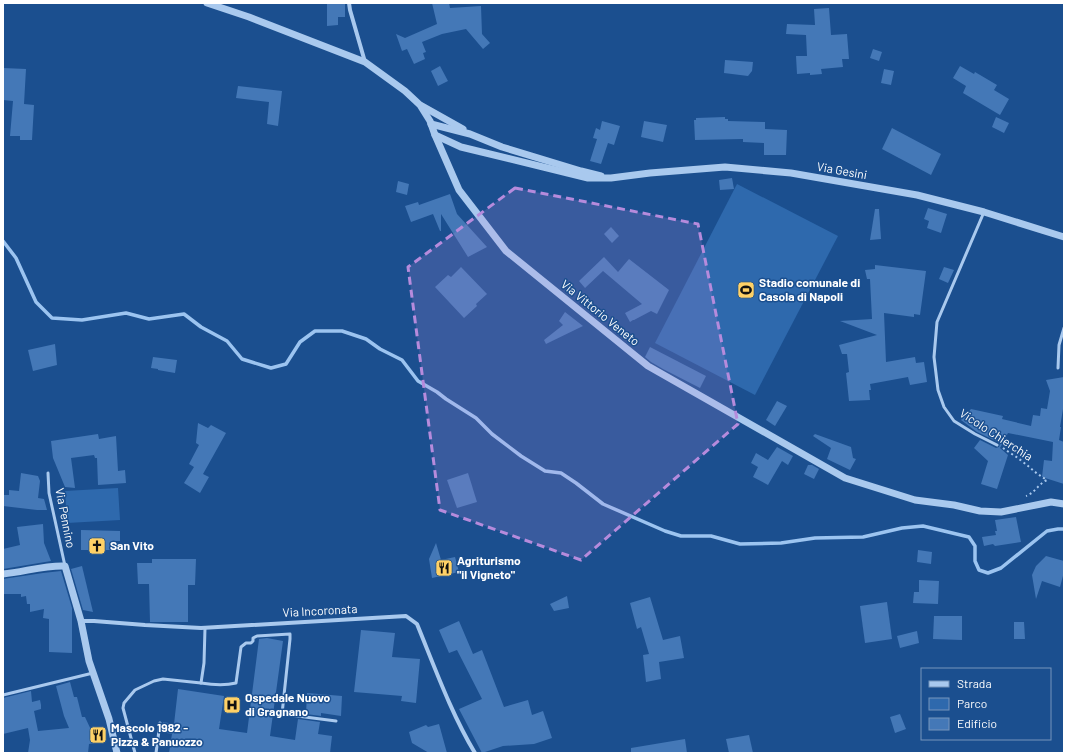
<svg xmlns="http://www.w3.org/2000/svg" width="1067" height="756" font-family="Barlow,sans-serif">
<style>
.green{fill:#2e69ad}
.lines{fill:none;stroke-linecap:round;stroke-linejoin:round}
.stream{stroke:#9cc4f0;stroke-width:3.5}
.building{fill:#4478b7}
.path{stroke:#a9c9ee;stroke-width:2;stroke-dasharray:2 3;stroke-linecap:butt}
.service{stroke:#a9c9ee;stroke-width:3}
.minor{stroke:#a9c9ee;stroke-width:4}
.tertiary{stroke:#a9c9ee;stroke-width:7}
.marked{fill:#b68bdc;fill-opacity:0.2;stroke:#b68bdc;stroke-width:3;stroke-dasharray:8 5;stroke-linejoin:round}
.labels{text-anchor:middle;stroke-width:3;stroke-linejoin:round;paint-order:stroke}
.street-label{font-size:12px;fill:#fff;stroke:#1b4f8f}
.poi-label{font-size:12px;font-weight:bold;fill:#fff;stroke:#1b4f8f;text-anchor:start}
</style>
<rect width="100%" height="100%" fill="#1b4f8f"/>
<g class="green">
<path d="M737,184L838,236L755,395L655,343Z"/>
<path d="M118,488L120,520L67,523L65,491Z"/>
</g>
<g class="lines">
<path class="stream" d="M3,241L16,258L36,302L52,318L82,320L126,313L149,319L184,314L201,327L227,341L242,359L271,368L286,364L300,342L315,331H342L366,339L380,349L402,360L418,381L437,392L446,399L476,418L492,434L521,456L545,471L561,473L576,483L603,504L665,531L681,536H711L740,544L781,543L815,538L863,537L902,528L923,526L969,537L975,546V561L979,570L988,573L1001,568L1047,531L1058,529H1064"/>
</g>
<g class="building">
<path d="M327,3H345V17H338V25L327,26Z"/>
<path d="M432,3H449L450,8L481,6L482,34L490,43L483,49L466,29L442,34L422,42L426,52L423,53L425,59L414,64L407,49L402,51L396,34L405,38L437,24Z"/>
<path d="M829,8L831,35L847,34L849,59H842L843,67L821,69L822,74L810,75V73L797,74L796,56H807L806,35L786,34L787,24L815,25L814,9Z"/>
<path d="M873,49L882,52L879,61L870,58Z"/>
<path d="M725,60L753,62L752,71L748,76L724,73Z"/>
<path d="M440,66L448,81L438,86L431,71Z"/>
<path d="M960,66L974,74L975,72L997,85L994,90L1009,99L1000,115L963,93L966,86L953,78Z"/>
<path d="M3,68L26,69L24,104L34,105L32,140H20V136H10L13,101L3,100Z"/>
<path d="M884,69L894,71L891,85L881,83Z"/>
<path d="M238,86L282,91L278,126L267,124L269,102L236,98Z"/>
<path d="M725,117V119H728V121L765,122V129L787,130L786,155H764V143L743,142V139L695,140L694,120H696V118Z"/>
<path d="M996,117L1009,123L1004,133L992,127Z"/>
<path d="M602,121L620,126L614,145L608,143L601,164L590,161L597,139L593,138L596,128L600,130Z"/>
<path d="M644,121L667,125L663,142L641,137Z"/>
<path d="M892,128L941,154L931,175L882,149Z"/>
<path d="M732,178L734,189L720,190L719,180Z"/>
<path d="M398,181L409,184L407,195L396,192Z"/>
<path d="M450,194L457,214L487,247L468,257L441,214V231H440L433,214L411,222L405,206L418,202L419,205Z"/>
<path d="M928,208L947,214L941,233L927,228L929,221L924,219Z"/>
<path d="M875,209H879L881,239L870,240Z"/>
<path d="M611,227L619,236L612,243L604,234Z"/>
<path d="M604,257L618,272L629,259L669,290L657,314L651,311L634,320H633L630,322L625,313L642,304L603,271L585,288L579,281Z"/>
<path d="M875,265L926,271L920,315L914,314V317L884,313L886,362L915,357L916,363L924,362L927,382L910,385L908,377L870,384L871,390H869L870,400L849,401L846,373L849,372L847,354H842L839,345L877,335L840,321L872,319L870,279H867L865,270L875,269Z"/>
<path d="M461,267L487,294L476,304L477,306L464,318L435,287L448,275L451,277Z"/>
<path d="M944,267L954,270L948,283L939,279Z"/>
<path d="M565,312L583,326L546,344L544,340L563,325L559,321Z"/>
<path d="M55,344L57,365L33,371L28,350Z"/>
<path d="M650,347L706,376L700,388L663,369L651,362L645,357Z"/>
<path d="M153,357L177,360L175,373L158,370V369L151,368Z"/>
<path d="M1064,377V403L1060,427H1061L1059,440L1064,442V484L1042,477L1044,460L1052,461L1053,442L1008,433L1000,448L1008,455L997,489L981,484L988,461L974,448L980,440L996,448L999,447L1000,444L998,442L977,432L961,420L971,409L1003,416L1002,419L1031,426L1033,415L1040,416L1041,408L1047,409L1050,391L1046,380Z"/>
<path d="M777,401L787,406L775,426L766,420Z"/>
<path d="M198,423L208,428L211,425L226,433L203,474L209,477L200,493L184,483L194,467L189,464L199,445L196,443Z"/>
<path d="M98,434L99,439L116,436L118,471L125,470L126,483L98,485L97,458H95L94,455L71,458L75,488L65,487L53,458L51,441Z"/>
<path d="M815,434L851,447L853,458L856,459L850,470L827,459L831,448L813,436Z"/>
<path d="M777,447L793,456L788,465L782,461L768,485L753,477L758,467L751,463L756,453L768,460Z"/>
<path d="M808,465H812L819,469L814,479L804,474Z"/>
<path d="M21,473L38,476L40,481L38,498L44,499L47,510H37L3,506V495H9V490L19,491Z"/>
<path d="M468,473L477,502L457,508L447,480Z"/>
<path d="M1016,517L1021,542L995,546L993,544L984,546L982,537L996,535L995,531H997L995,520Z"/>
<path d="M43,524L44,543L51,561L3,569V549L20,545L17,527Z"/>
<path d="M81,530L120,531V541H113V550H81Z"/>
<path d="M436,543L441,560L455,557L459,572L432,578L429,559Z"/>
<path d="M918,550L932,552L931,564L917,562Z"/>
<path d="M1046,556L1064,561V572L1060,587L1042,581L1036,599L1032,575L1036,566Z"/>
<path d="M152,559H196L195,585H188V622H150L149,584H138L137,563H152Z"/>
<path d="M82,566L93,612L83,610L71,569Z"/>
<path d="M61,571L72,608V653L49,652V619L43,618L44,609L30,612V604H27L26,596L21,597V594H3V579L43,573Z"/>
<path d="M919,580L939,581L938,604L913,603L914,592H919Z"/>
<path d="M567,596L569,608L554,611L550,604Z"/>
<path d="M650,597L663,640L680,636L684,658L659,662L661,679L646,682L643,655L649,654L641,627L637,629L630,603Z"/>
<path d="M887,602L892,639L865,643L860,606Z"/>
<path d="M934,616H962V640L933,639Z"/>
<path d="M459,621L473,654L482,650L504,707L528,700L532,715L543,711L552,738L534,744L503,746L482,753L459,709L482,699L457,650L449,653L439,630Z"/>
<path d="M1014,622H1024L1025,639H1014Z"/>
<path d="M361,630L395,633L392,657L420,659L416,703L401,701L402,696L354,692Z"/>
<path d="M917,631L919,643L900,648L897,636Z"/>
<path d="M267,638L283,641L270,736L295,740L298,719L320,722L318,734L332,736L330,753H169L172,734L162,732L163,722L174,724L178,689L224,696L219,729L247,733L259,639Z"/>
<path d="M70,682L74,697H77L82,717H85L92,732H94L95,743L89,744L88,753H28L30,740L28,728L3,734V698L31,691L32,702L40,700L41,705V709L34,711L38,731L69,728L64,716L56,686Z"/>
<path d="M307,693L342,696L341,716L321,713V716L306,714Z"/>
<path d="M900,714L906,729L895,733L890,717Z"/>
<path d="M439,724L447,753H429L412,743L409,732L426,725L428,727Z"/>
<path d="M749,735L753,753H729L726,739Z"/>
<path d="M685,739L687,753H631V748Z"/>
</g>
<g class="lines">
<path class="path" d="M1003,448C1008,452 1014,455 1019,459C1029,466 1036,474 1047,480C1038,484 1035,493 1026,496"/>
<g class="service">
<path d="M984,212L937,322L934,357L938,390L944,407L954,421L975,434L997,445"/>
<path d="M1058,368L1059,345L1064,328"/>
<path d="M48,473L49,493L65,566"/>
<path d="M201,683C213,685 224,686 236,683L241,647L246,643H251L253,641V638L257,636L290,634V639L282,714L336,721"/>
<path d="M3,695L93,673"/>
<path d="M135,753L123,708L124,703L135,690L154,681L163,679L201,683L204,663L205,628"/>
<path d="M156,753L160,723"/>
</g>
<g class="minor">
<path d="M349,3L350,10L365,62"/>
<path d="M81,621H94L145,625L201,628L406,616L417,624C435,668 451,713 475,753"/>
</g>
<g class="tertiary">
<path d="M207,3L249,17L365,62L405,91L420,105L430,121L435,135L459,190L506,251L648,366L845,478L915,500L954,505L980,511L1001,512L1051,502L1064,504"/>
<path d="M422,106L463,129"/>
<path d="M431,124L470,134L502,147L581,171L601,176"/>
<path d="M435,135L461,147L588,178H611L650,173L725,167L791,173L917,195L984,212L1064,237"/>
<path d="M3,574C24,572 45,565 65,566L81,621L89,661L109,719L117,753"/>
</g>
</g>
<path class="marked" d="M515,188L698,224L738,424L581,560L440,510L408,267Z"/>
<defs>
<symbol id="stadium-square" viewBox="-11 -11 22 22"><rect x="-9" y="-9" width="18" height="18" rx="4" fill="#ffd166" stroke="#1b4f8f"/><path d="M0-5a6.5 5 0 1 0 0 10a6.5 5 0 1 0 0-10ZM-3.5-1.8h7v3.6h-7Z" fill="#111"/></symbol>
<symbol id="church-square" viewBox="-11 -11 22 22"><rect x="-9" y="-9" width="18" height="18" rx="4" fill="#ffd166" stroke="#1b4f8f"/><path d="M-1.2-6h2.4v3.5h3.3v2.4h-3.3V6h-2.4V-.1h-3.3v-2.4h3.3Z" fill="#111"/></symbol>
<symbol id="restaurant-square" viewBox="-11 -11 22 22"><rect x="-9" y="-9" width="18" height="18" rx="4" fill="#ffd166" stroke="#1b4f8f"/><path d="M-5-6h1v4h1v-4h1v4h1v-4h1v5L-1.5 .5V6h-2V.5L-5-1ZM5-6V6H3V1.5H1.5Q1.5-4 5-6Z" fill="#111"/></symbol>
<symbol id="hospital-square" viewBox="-11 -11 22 22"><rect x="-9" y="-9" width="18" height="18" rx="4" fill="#ffd166" stroke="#1b4f8f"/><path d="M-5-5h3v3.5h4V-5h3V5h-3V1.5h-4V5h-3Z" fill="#111"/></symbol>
</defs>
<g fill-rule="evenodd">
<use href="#stadium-square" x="736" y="280" width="20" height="20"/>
<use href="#church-square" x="87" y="536" width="20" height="20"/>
<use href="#restaurant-square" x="434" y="558" width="20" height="20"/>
<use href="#hospital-square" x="222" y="695" width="20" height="20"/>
<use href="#restaurant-square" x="88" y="725" width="20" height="20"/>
</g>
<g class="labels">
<g class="street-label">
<text transform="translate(842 171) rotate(10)" y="4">Via Gesini</text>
<text transform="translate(600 313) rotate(39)" y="4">Via Vittorio Veneto</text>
<text transform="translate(996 435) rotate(33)" y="4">Vicolo Chierchia</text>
<text transform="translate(65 518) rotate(79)" y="4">Via Pennino</text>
<text transform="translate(320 611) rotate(-3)" y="4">Via Incoronata</text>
</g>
<g class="poi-label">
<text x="759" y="287">Stadio comunale di<tspan x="759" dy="14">Casola di Napoli</tspan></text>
<text x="110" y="550">San Vito</text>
<text x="457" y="565">Agriturismo<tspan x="457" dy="14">"il Vigneto"</tspan></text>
<text x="245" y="702">Ospedale Nuovo<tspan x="245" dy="14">di Gragnano</tspan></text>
<text x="111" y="732">Mascolo 1982 -<tspan x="111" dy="14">Pizza &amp; Panuozzo</tspan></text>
</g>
</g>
<rect width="1067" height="756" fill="none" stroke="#ffffff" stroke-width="8"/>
<rect x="921" y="668" width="130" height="72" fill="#1b4f8f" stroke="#7695bc"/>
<rect x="929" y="681" width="20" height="6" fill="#a9c9ee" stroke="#7695bc"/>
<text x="957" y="688" font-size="12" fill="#ffffff">Strada</text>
<rect x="929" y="698" width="20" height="12" fill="#2e69ad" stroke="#7695bc"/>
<text x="957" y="708" font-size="12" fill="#ffffff">Parco</text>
<rect x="929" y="718" width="20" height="12" fill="#4478b7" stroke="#7695bc"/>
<text x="957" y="728" font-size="12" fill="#ffffff">Edificio</text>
</svg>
